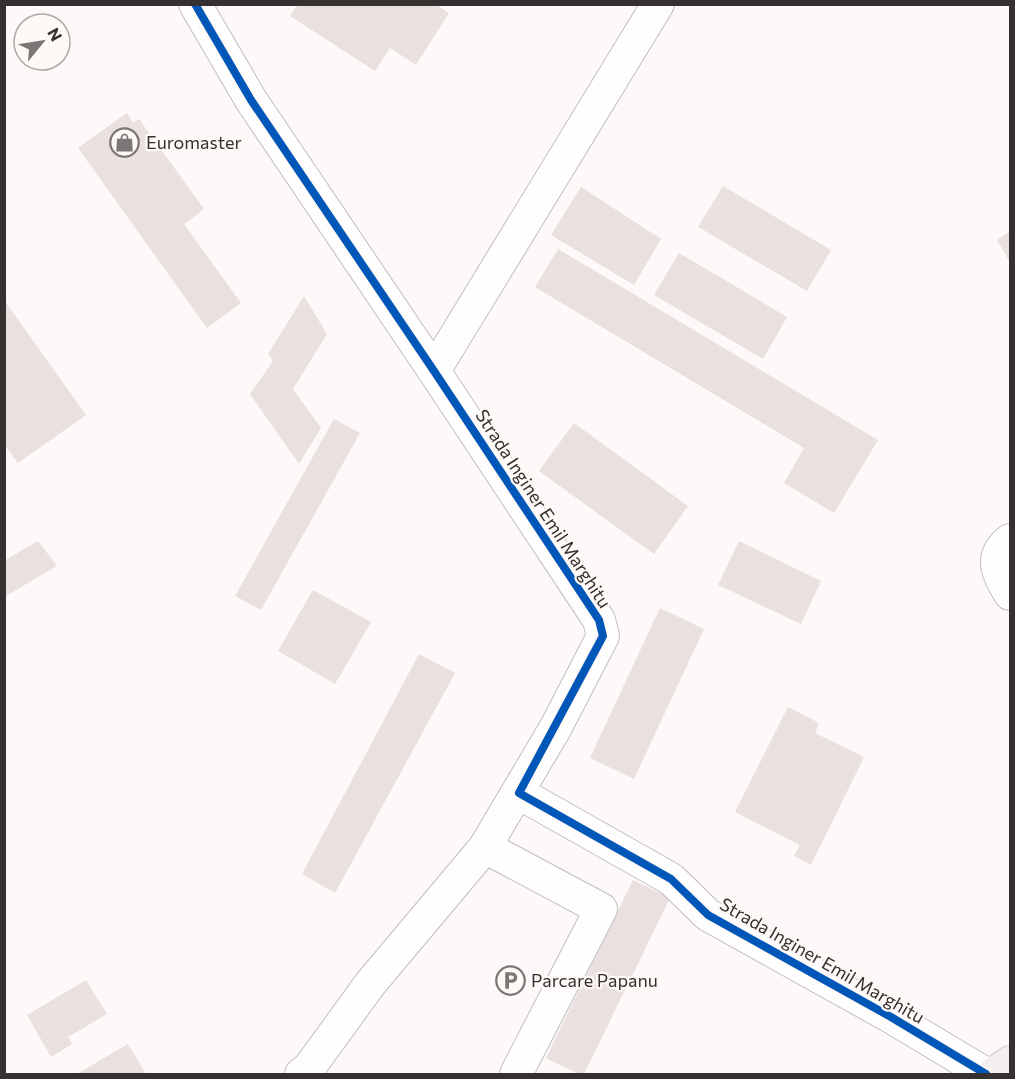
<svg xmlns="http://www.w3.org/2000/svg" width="1015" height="1079" font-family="Commissioner,sans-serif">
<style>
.building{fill:#e9e0df}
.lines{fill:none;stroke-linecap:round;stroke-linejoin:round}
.minor-casing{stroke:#c2bebd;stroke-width:34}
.major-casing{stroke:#dad7d7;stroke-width:36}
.minor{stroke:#fffefe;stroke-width:32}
.major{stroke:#f5eeee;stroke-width:33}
.cycleway-casing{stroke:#fef8f7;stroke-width:11}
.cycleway{stroke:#0057b8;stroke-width:8}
.labels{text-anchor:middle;stroke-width:4.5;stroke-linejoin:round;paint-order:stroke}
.poi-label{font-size:18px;fill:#363030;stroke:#fef8f7;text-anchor:start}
.street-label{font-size:18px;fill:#363030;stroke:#fef8f7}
</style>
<rect width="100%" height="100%" fill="#fdf9f8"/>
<g class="building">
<path d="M298,4H435L449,13L416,65L390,48L375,71L290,16Z"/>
<path d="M127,113L133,123L139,119L204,209L184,224L241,303L207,328L78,148Z"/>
<path d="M723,186L831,250L807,291L698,227Z"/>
<path d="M581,187L661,239L634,285L551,235Z"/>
<path d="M1010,231V262L997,240Z"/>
<path d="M558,249L878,440L834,513L784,483L804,448L535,287Z"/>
<path d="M679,253L787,317L763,359L654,295Z"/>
<path d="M304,296L327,334L293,389L321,428L299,464L250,394L273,361L268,354Z"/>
<path d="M4,300L86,415L18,463L4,444Z"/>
<path d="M334,419L360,433L261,610L235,596Z"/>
<path d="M574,423L688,506L654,554L539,471Z"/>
<path d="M38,541L57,566L4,597V561Z"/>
<path d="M739,541L821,581L801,624L718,585Z"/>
<path d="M313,590L371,622L335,684L278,651Z"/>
<path d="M660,608L704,629L634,779L590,758Z"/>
<path d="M419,654L455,673L335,893L302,874Z"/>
<path d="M788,707L819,723L815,733L864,757L811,865L794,856L800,845L735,812Z"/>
<path d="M633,880L670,898L584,1074H579L546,1058Z"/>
<path d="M86,980L107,1014L68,1037L72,1044L51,1057L27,1015Z"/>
<path d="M128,1044L146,1074H77Z"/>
</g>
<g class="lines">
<defs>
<g id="minor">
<path d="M195,4L251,100L434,371L599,620L603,636L556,727L485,847L370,984L309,1068L301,1074"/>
<path d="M434,371L658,4"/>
<path d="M1010,540C988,557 998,575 1010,594"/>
<path d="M519,793L671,879L708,915L891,1017L986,1074"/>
<path d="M485,847L601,909L516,1074"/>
</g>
<path id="major" d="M994,1074L1010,1063"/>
</defs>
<use href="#minor" class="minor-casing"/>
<use href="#major" class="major-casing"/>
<use href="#minor" class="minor"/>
<use href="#major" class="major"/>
<defs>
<path id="cycleway" d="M195,4L251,100L434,371L599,620L603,636L519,793L671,879L708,915L891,1017L986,1074"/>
</defs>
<use href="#cycleway" class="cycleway-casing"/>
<use href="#cycleway" class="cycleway"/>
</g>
<defs>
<symbol id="shop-ring" viewBox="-11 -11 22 22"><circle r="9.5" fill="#fef8f7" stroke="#7c7676" stroke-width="1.5"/><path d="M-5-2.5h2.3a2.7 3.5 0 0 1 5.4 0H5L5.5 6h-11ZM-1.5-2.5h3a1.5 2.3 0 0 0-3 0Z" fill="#7c7676"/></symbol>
<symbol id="parking-ring" viewBox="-11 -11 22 22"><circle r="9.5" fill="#fef8f7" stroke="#7c7676" stroke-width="1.5"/><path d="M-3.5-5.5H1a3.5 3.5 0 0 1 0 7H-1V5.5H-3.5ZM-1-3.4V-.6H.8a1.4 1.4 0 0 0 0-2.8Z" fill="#7c7676"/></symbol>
</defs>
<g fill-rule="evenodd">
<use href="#shop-ring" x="108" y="126" width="33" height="33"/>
<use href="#parking-ring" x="494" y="964" width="33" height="33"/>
</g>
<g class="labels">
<g class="poi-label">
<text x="146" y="149">Euromaster</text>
<text x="531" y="987">Parcare Papanu</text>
</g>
<g class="street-label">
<text transform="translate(543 509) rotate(57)" y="6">Strada Inginer Emil Marghitu</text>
<text transform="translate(822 961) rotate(30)" y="6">Strada Inginer Emil Marghitu</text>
</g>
</g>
<rect width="1015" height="1079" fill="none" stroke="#363030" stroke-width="12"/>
<g transform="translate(42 42) rotate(60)"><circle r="28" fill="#fef8f7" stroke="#aea8a7" stroke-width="1.5"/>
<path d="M0-4.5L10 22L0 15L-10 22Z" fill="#7c7676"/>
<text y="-9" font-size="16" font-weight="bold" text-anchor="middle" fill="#363030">N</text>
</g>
</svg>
